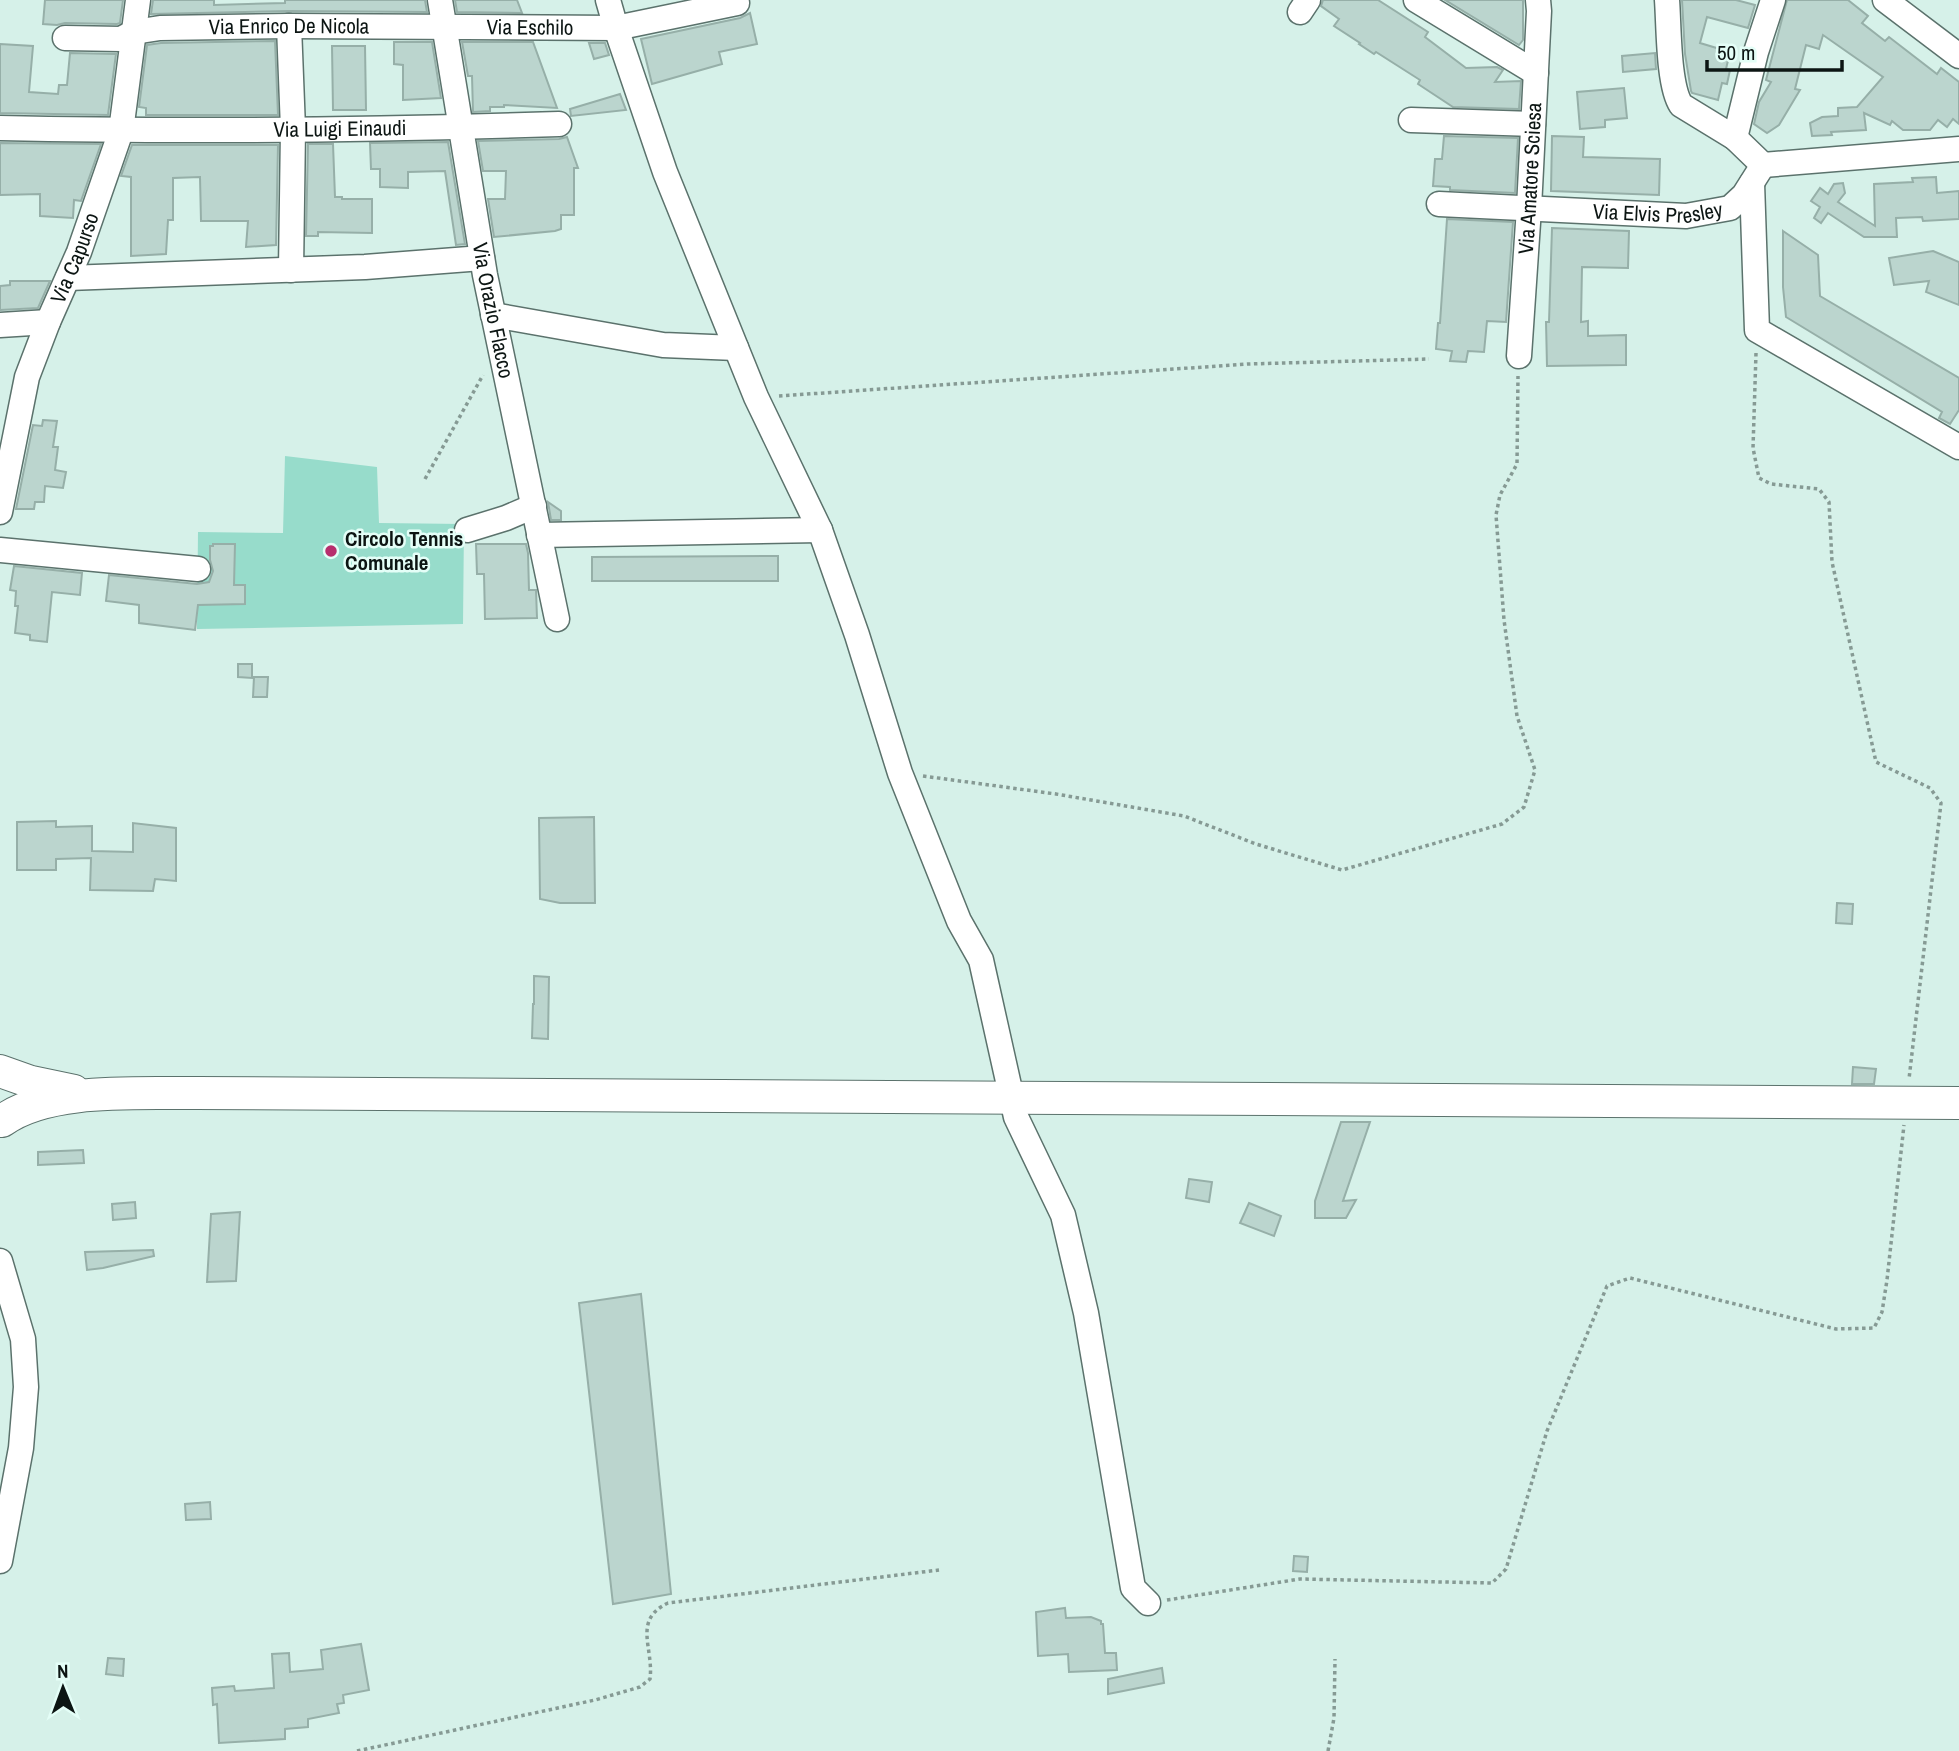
<svg xmlns="http://www.w3.org/2000/svg" width="1959" height="1751" font-family="'Archivo Narrow',sans-serif">
<style>
.green{fill:#97dccb}
.building{fill:#bbd5ce;stroke:#96afa8;stroke-width:2}
.lines{fill:none;stroke-linecap:round;stroke-linejoin:round}
.minor-casing{stroke:#5b726c;stroke-width:27}
.major-casing{stroke:#5b726c;stroke-width:34}
.path{stroke:#869a94;stroke-width:3.5;stroke-dasharray:3.5 3.5;stroke-linecap:butt}
.minor{stroke:#fff;stroke-width:24}
.major{stroke:#fff;stroke-width:32}
.poi-dot{fill:#b72e6d;stroke:#e4fef7;stroke-width:2.5}
.labels{text-anchor:middle;stroke-width:5;stroke-linejoin:round;paint-order:stroke}
.street-label{font-size:21px;fill:#0c1513;stroke:#e4fef7}
.poi-label{font-size:21px;font-weight:bold;fill:#0c1513;stroke:#e4fef7;text-anchor:start}
</style>
<rect width="100%" height="100%" fill="#d6f1e9"/>
<path class="green" d="M285,456L377,467L379,523L464,524L463,624L197,629L198,532L283,533Z"/>
<g class="building">
<path d="M45,0H123L120,23L117,24L65,23L57,25L43,24Z"/>
<path d="M153,0H214V5L285,3V0H425L427,12L289,11L151,14Z"/>
<path d="M455,0H517L522,13L457,12Z"/>
<path d="M1323,0H1378L1428,32L1425,37L1466,68L1497,67L1503,70L1495,82L1521,81L1519,109L1453,107L1418,84L1420,80L1376,52L1374,54L1359,44L1360,43L1334,26L1339,19L1321,6Z"/>
<path d="M1445,0H1523V40L1519,45Z"/>
<path d="M1682,0H1736L1755,5L1748,28L1707,17L1700,43L1730,52L1726,69L1730,70L1727,84L1722,83L1718,100L1692,93L1691,91L1685,54Z"/>
<path d="M1787,0H1848L1868,16L1862,23L1885,41L1889,37L1937,74L1941,68L1959,82V124L1953,119L1947,127L1938,120L1930,130H1903L1892,121L1890,125L1864,113L1866,130L1831,132L1832,135L1812,136L1810,123L1822,117L1838,116V108L1857,107L1883,77L1823,35L1819,49L1806,45L1795,89L1800,90L1779,125L1767,133L1754,124L1759,102L1771,82L1766,80Z"/>
<path d="M750,13L757,44L719,52L722,64L652,84L641,39L740,18Z"/>
<path d="M275,41L278,115H146V108L139,107L147,45L161,43Z"/>
<path d="M394,42H432L441,98L403,100V65L394,64Z"/>
<path d="M462,42H533L557,108L504,105V107H490V111L473,112L472,76H468Z"/>
<path d="M589,43H605L609,55L594,59Z"/>
<path d="M0,44L33,46L29,92L58,94L59,85H67L70,53L116,54L108,115L0,113Z"/>
<path d="M332,46H365L366,110H333Z"/>
<path d="M1655,53L1656,69L1623,72L1622,56Z"/>
<path d="M1624,88L1627,118L1605,120V127L1580,129L1577,92Z"/>
<path d="M620,94L626,110L571,116L570,109Z"/>
<path d="M1444,136L1518,138L1515,193L1450,190V187L1433,186L1435,159H1442Z"/>
<path d="M1552,136L1584,137L1583,157L1660,159L1659,195L1551,191Z"/>
<path d="M567,137L578,168H574V215H561V229L555,231L494,237L488,199H505L506,171H483L478,141L559,139Z"/>
<path d="M448,142L465,244L456,245L445,171L408,172V188L380,187V169H371L370,143Z"/>
<path d="M0,143L101,144L81,201L74,200L73,218L40,216V194L0,195Z"/>
<path d="M308,144H333L335,197H342V199H372V233L318,232V236H306Z"/>
<path d="M132,145H278L276,245L246,247L248,221H201L200,177L173,178V220H168L166,254L131,256V177L121,176Z"/>
<path d="M1936,177L1937,193L1959,191V219L1923,221L1922,217L1896,218L1897,237H1864L1828,213L1821,223L1814,218L1820,207L1811,201L1820,188L1828,194L1834,184L1843,183L1845,193L1838,202L1875,226L1874,184L1913,182L1912,178Z"/>
<path d="M1447,219L1513,222L1506,322L1487,321L1484,352L1468,351L1466,362L1450,361L1452,351L1436,349L1438,323H1440Z"/>
<path d="M1552,228L1629,231L1628,268L1582,267L1581,322L1588,321V336L1626,335V365L1547,366L1546,322H1549Z"/>
<path d="M1783,231L1818,255L1820,296L1959,378V410L1950,424L1939,418L1942,412L1786,317L1783,287Z"/>
<path d="M1933,251L1959,262V305L1926,292L1929,281L1894,285L1889,258Z"/>
<path d="M10,281H50L38,308L0,310V286L10,285Z"/>
<path d="M43,420L57,421L53,447H58L55,470L66,472L63,488L45,486L44,502H35L34,509H16L33,425L42,426Z"/>
<path d="M548,502L561,511V520H551Z"/>
<path d="M213,544H235L234,585H245V604L198,605L195,630L139,623V605L106,601L109,575L197,584L209,582L213,571L210,560V546H213Z"/>
<path d="M476,544H526L528,553L529,590H536L537,618L485,619L484,574H477Z"/>
<path d="M778,556V581H592V557Z"/>
<path d="M14,566L82,573L80,595L52,592L47,642L30,640V635L15,633L18,606H15L16,591L10,590Z"/>
<path d="M238,664H252V678L238,677Z"/>
<path d="M254,677H268L267,697H253Z"/>
<path d="M594,817L595,903H560L540,899L539,818Z"/>
<path d="M56,821V827L92,826V851L133,852V823L176,828V881L155,879L153,891L90,890L91,858L56,859V870H17V822Z"/>
<path d="M1837,903L1853,904L1852,924L1836,923Z"/>
<path d="M534,976L549,977L548,1039L532,1038L533,1004H534Z"/>
<path d="M1853,1067L1876,1069L1874,1084H1852Z"/>
<path d="M1341,1122H1370L1343,1201L1356,1200L1346,1218H1315V1201Z"/>
<path d="M83,1150L84,1163L38,1165V1152Z"/>
<path d="M1189,1179L1212,1182L1209,1202L1186,1198Z"/>
<path d="M135,1202L136,1218L113,1220L112,1204Z"/>
<path d="M1249,1203L1281,1216L1274,1236L1240,1223Z"/>
<path d="M240,1212L236,1281L207,1282L211,1214Z"/>
<path d="M153,1250L154,1256L103,1268L87,1270L85,1252Z"/>
<path d="M641,1294L671,1594L613,1604L579,1303Z"/>
<path d="M210,1502L211,1519L186,1520L185,1504Z"/>
<path d="M1294,1556L1308,1557L1307,1572L1293,1571Z"/>
<path d="M1065,1608L1066,1618L1091,1617L1101,1621V1624H1103L1105,1653H1116L1117,1670L1069,1672L1068,1654L1038,1656L1036,1612Z"/>
<path d="M361,1644L369,1690L343,1695L344,1703L337,1704L339,1713L308,1719V1727L285,1729V1739L219,1743L217,1704L213,1705L212,1688L234,1686L235,1691L274,1688L272,1654L289,1653L290,1672L323,1669L321,1650Z"/>
<path d="M108,1658L124,1659L123,1676L106,1674Z"/>
<path d="M1162,1668L1164,1683L1108,1694V1679Z"/>
</g>
<g class="lines">
<defs>
<g id="minor">
<path id="s1" d="M440,0L485,275L557,619"/>
<path d="M608,0L616,28L665,172L756,397L820,530L857,635L900,773L959,921L981,960L1016,1117L1063,1215L1086,1313L1133,1588L1148,1603"/>
<path d="M1416,0L1536,73"/>
<path d="M1667,0C1669,26 1668,85 1681,105L1735,138L1763,165"/>
<path d="M1885,0L1959,56"/>
<path d="M1300,12L1308,0"/>
<path d="M289,26L293,129L291,270"/>
<path id="s2" d="M65,38L121,39L134,32L160,28L289,26L616,28L737,3"/>
<path d="M1411,120L1533,124"/>
<path id="s3" d="M0,128C186,132 373,130 559,124"/>
<path d="M1735,138L1756,52L1773,0"/>
<path d="M1763,165L1959,149"/>
<path d="M1752,183L1757,330L1959,447"/>
<path id="s4" d="M1439,204L1686,216L1730,208L1744,195L1763,165"/>
<path d="M68,278L365,267L482,258"/>
<path d="M493,315L663,345L736,348"/>
<path d="M0,325L48,322"/>
<path id="s5" d="M1519,356L1529,208L1539,11L1538,0"/>
<path id="s6" d="M0,512L27,377L48,322L79,252L121,131L138,0"/>
<path d="M467,530L506,518L534,506"/>
<path d="M539,535L820,530"/>
<path d="M0,550L198,569"/>
<path d="M0,1261L23,1339L26,1387L21,1448L0,1561"/>
</g>
<g id="major">
<path d="M0,1071L31,1082L74,1091"/>
<path d="M2,1121C48,1087 139,1094 196,1093L1959,1103"/>
</g>
</defs>
<use href="#minor" class="minor-casing"/>
<use href="#major" class="major-casing"/>
<g class="path">
<path d="M1756,353L1753,448L1759,478L1771,484L1819,489L1829,502L1832,562L1876,762L1930,788L1941,803L1909,1079"/>
<path d="M779,396L1248,364L1429,359"/>
<path d="M425,479L483,375"/>
<path d="M923,776L1056,794L1184,816L1256,844L1342,870L1502,824L1524,807L1535,770L1517,716L1504,620L1496,515L1500,495L1517,464L1518,376"/>
<path d="M1167,1600L1300,1579L1492,1583L1506,1569L1547,1431L1607,1286L1630,1278L1836,1329L1874,1328L1882,1312L1887,1280L1904,1125"/>
<path d="M357,1751L595,1700L640,1687L650,1679C654,1648 632,1620 668,1603L939,1570"/>
<path d="M1328,1751L1334,1718L1335,1659"/>
</g>
<use href="#minor" class="minor"/>
<use href="#major" class="major"/>
</g>
<circle class="poi-dot" cx="331" cy="551" r="7"/>
<g class="labels">
<g class="street-label">
<text dy="7" stroke="none"><textPath href="#s2" startOffset="226">Via Enrico De Nicola</textPath></text>
<text dy="7" stroke="none"><textPath href="#s2" startOffset="467">Via Eschilo</textPath></text>
<text dy="7" stroke="none"><textPath href="#s3" startOffset="340">Via Luigi Einaudi</textPath></text>
<text dy="7" stroke="none"><textPath href="#s5" startOffset="178">Via Amatore Sciesa</textPath></text>
<text dy="7" stroke="none"><textPath href="#s4" startOffset="219">Via Elvis Presley</textPath></text>
<text dy="7" stroke="none"><textPath href="#s6" startOffset="266">Via Capurso</textPath></text>
<text dy="7" stroke="none"><textPath href="#s1" startOffset="315">Via Orazio Flacco</textPath></text>
</g>
<g class="poi-label">
<text x="345" y="546">Circolo Tennis<tspan x="345" dy="24">Comunale</tspan></text>
</g>
</g>
<g transform="translate(63 1688) rotate(359)" stroke="#e4fef7" stroke-width="5" paint-order="stroke">
<path d="M0-5L12 26L0 18L-12 26Z" fill="#0c1513"/>
<text y="-10" font-size="19" font-weight="bold" text-anchor="middle" fill="#0c1513">N</text>
</g>
<path d="M1707 60v10h135v-10" fill="none" stroke="#0c1513" stroke-width="3.5"/>
<text x="1717" y="60" font-size="21" fill="#0c1513" stroke="#e4fef7" stroke-width="5" paint-order="stroke">50 m</text>
</svg>
